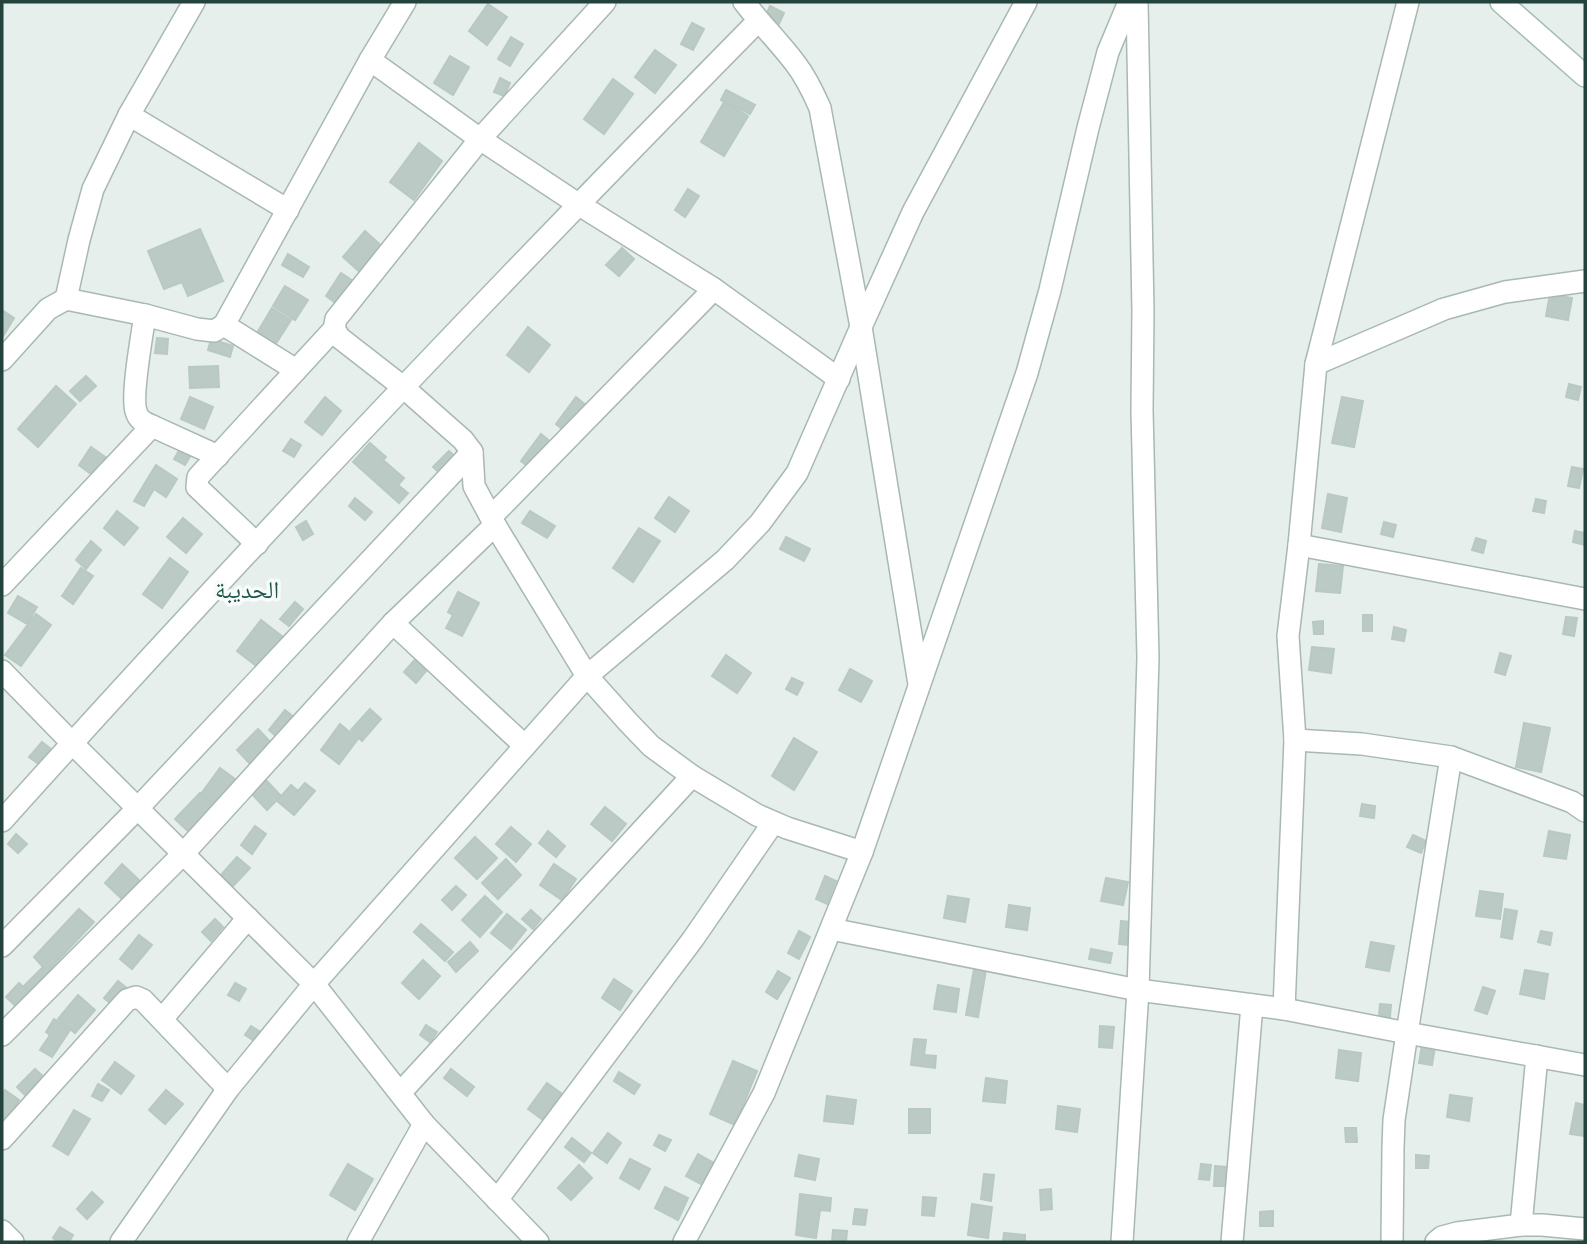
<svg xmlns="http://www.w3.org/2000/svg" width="1587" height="1244" font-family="'DM Sans','Noto Naskh Arabic',sans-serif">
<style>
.building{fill:#bbcac5;stroke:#b8c9c3;stroke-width:2}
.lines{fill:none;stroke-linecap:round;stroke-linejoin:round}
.minor-casing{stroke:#a8b8b3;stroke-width:24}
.secondary-casing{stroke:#a3bcb4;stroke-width:24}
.minor{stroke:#fff;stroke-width:21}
.secondary{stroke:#fff;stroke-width:21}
.labels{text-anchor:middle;stroke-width:7;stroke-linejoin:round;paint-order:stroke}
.quarter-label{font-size:24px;fill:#1e564b;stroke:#f7fbf9}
</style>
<rect width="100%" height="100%" fill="#e6efeb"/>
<g class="building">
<path d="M488,4L507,17L487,45L469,31Z"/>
<path d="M770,6L784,13L778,26L764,19Z"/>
<path d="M692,23L704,29L693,50L681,44Z"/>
<path d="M511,37L523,44L510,66L498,59Z"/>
<path d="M655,50L676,65L655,93L635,77Z"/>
<path d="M450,56L469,67L453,95L434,83Z"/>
<path d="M500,78L510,83L504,96L494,92Z"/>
<path d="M613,79L633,94L604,134L584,119Z"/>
<path d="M726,90L755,105L750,114L721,100Z"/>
<path d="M724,102L748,116L724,156L701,142Z"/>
<path d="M419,143L442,161L414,200L390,182Z"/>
<path d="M688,189L699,196L685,217L675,210Z"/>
<path d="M200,229L223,281L188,296L182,282L164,289L148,251Z"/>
<path d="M365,231L385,249L362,274L343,257Z"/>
<path d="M622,248L634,259L619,276L606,265Z"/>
<path d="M288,254L309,267L303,277L282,265Z"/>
<path d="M341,273L353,281L337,304L326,296Z"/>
<path d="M285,286L308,300L295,320L273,306Z"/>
<path d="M1550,294L1572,298L1568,320L1546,316Z"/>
<path d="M272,308L291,320L275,345L257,333Z"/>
<path d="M2,310L14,318L2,338Z"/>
<path d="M528,327L550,345L529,372L507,355Z"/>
<path d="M157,338L168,339L167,354L155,353Z"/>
<path d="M211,339L233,346L230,357L208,350Z"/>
<path d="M218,366L219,387L190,388L189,367Z"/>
<path d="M86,376L96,386L80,401L70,391Z"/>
<path d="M1569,384L1581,387L1578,400L1566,397Z"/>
<path d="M56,386L76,404L38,447L18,429Z"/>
<path d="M190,397L213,407L204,429L181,419Z"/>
<path d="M325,397L341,411L322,435L305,422Z"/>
<path d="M576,397L587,406L567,433L556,424Z"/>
<path d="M1342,397L1363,401L1354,447L1332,443Z"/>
<path d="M541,434L552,443L531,469L521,461Z"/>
<path d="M291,439L301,445L294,457L283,451Z"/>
<path d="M370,443L386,457L383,460L404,478L398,485L408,493L399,503L353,462Z"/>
<path d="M91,447L108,459L95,477L79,465Z"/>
<path d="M180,449L191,455L185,465L174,459Z"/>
<path d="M449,451L459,460L444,477L433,467Z"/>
<path d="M156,465L177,479L166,497L154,489L144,506L134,501Z"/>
<path d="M1572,467L1583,469L1579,488L1568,486Z"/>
<path d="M1328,494L1347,498L1341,532L1322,528Z"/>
<path d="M669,497L689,511L675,532L655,518Z"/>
<path d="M355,498L372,512L365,520L349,506Z"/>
<path d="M1536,499L1546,501L1544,513L1533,511Z"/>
<path d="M117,511L138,528L124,545L104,528Z"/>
<path d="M530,511L555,526L547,538L522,523Z"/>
<path d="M183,518L202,534L186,553L167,537Z"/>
<path d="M306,521L313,534L303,540L296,527Z"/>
<path d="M1384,522L1396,525L1393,537L1381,534Z"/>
<path d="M639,528L660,541L633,582L613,568Z"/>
<path d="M1575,531L1585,533V545L1573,542Z"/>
<path d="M786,537L810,549L804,561L780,549Z"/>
<path d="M1476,538L1486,541L1483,553L1472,550Z"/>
<path d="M91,541L101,550L86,569L76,560Z"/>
<path d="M170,558L188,572L162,608L143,594Z"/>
<path d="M1319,564L1343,566L1340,593L1316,591Z"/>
<path d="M81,568L93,576L73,604L62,596Z"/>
<path d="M458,592L479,603L462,636L446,628L453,615L448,612Z"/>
<path d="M18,596L37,607L27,624L8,613Z"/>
<path d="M295,602L303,609L289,626L280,619Z"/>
<path d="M36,614L51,625L21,666L5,655Z"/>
<rect x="1363" y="615" width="9" height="16"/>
<path d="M1566,617L1577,618L1574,636L1563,634Z"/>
<path d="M261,620L283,637L259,668L237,651Z"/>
<path d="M1323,621V634H1314L1313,622Z"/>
<path d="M1394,627L1406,630L1404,641L1392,639Z"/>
<path d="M1312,647L1334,649L1331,673L1309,670Z"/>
<path d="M1500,653L1511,656L1505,675L1495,672Z"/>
<path d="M420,654L431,665L416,683L404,672Z"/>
<path d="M726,655L751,673L737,693L712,676Z"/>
<path d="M850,669L872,681L861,702L839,690Z"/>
<path d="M792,678L803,683L797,695L786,689Z"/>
<path d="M370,709L381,719L362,741L351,730Z"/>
<path d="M285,710L296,719L279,739L269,730Z"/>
<path d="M1524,723L1550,728L1541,772L1516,767Z"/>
<path d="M340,724L358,739L339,764L321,750Z"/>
<path d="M258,729L273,745L252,766L237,750Z"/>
<path d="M794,738L817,752L794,790L772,776Z"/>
<path d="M42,742L52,750L40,765L29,757Z"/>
<path d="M220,768L239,782L220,808L201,794Z"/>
<path d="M263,777L281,796L267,810L249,791Z"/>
<path d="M305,783L315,791L294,815L277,801L291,785L298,791Z"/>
<path d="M200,793L216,809L192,835L175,819Z"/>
<path d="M1362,804L1375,806L1374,818L1360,816Z"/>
<path d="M605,807L626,824L612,841L591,824Z"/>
<path d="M255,826L266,834L252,854L241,845Z"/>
<path d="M511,827L531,844L516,862L496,844Z"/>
<path d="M548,831L565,846L556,857L539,843Z"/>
<path d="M1549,831L1570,835L1566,859L1544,856Z"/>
<path d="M16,834L27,844L18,853L8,844Z"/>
<path d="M1413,835L1426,841L1421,853L1407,847Z"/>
<path d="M475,837L497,858L477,879L455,858Z"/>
<path d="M237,857L250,868L233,886L221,875Z"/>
<path d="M506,859L521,875L498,899L482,883Z"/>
<path d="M122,864L141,882L124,901L105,883Z"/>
<path d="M554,864L576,879L562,900L540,885Z"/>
<path d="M825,876L836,881L827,904L816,899Z"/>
<path d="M1106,878L1128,882L1123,905L1101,901Z"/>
<path d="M456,886L466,895L452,910L442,900Z"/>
<path d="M1480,891L1503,894L1500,919L1476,916Z"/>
<path d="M485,896L502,912L480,937L462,920Z"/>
<path d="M948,896L969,899L965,922L944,918Z"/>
<path d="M1009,905L1030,908L1027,930L1006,927Z"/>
<path d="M79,909L94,922L49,970L55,975L35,996L24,986L43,967L34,957Z"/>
<path d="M1505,909L1517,911L1512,939L1501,937Z"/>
<path d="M531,910L541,919L533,929L522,919Z"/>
<path d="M507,914L526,930L511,949L491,933Z"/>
<path d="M215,919L223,927L211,941L202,932Z"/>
<path d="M1121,921L1130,922L1127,945L1119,944Z"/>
<path d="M421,924L453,952L445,961L414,932Z"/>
<path d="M799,931L810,937L799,959L788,953Z"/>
<path d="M1541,931L1552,933L1550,945L1538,942Z"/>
<path d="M139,935L152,945L132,969L120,959Z"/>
<path d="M470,942L478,951L456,972L448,962Z"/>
<path d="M1371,942L1394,946L1389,971L1366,967Z"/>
<path d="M1091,949L1112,953L1110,963L1089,959Z"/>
<path d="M423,960L440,976L419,999L402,983Z"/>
<path d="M974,969L986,970L978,1017L966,1015Z"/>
<path d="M1525,970L1548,974L1544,999L1520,994Z"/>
<path d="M778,971L790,978L777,999L766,992Z"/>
<path d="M614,979L632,991L620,1010L602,998Z"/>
<path d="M118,981L129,990L115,1007L104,998Z"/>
<path d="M19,983L34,997L21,1011L6,997Z"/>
<path d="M235,983L246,989L239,1001L228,995Z"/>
<path d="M938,985L959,989L956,1012L934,1009Z"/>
<path d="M1483,987L1495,991L1487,1014L1475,1010Z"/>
<path d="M78,995L95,1010L75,1033L58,1019Z"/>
<path d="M1380,1004L1391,1005L1390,1017L1379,1016Z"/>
<path d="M54,1019L70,1030L52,1057L40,1050L50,1035L46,1032Z"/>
<path d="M426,1025L437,1032L430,1042L420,1035Z"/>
<path d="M251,1026L262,1033L256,1042L245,1035Z"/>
<path d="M1100,1026L1114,1027L1112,1048L1099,1047Z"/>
<path d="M914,1039L926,1040L924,1055L936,1056L935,1068L911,1065Z"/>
<path d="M1422,1045L1435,1047L1432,1065L1419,1063Z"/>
<path d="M1339,1050L1361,1053L1358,1081L1336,1078Z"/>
<path d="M733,1061L757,1071L735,1125L710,1114Z"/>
<path d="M115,1062L134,1076L121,1094L102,1080Z"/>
<path d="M35,1069L45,1078L27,1097L17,1087Z"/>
<path d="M451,1069L474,1087L467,1096L444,1078Z"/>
<path d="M619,1072L640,1085L634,1094L614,1081Z"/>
<path d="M986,1078L1007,1081L1005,1103L983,1101Z"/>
<path d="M547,1083L565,1096L546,1122L528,1109Z"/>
<path d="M98,1084L109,1090L102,1101L92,1096Z"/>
<path d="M5,1090L19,1100L2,1126V1094Z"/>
<path d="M166,1090L183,1104L165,1124L149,1110Z"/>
<path d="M1450,1095L1472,1098L1469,1121L1447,1117Z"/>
<path d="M827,1096L856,1100L853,1124L824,1121Z"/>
<path d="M1576,1103L1585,1105V1136L1570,1134Z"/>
<path d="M1058,1106L1080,1109L1077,1132L1056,1129Z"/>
<rect x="909" y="1109" width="21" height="24"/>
<path d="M74,1110L90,1119L68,1155L53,1146Z"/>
<path d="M1345,1128H1356L1357,1142H1346Z"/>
<path d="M608,1133L621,1143L607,1163L593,1153Z"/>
<path d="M659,1135L671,1140L665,1151L654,1145Z"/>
<path d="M572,1138L591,1153L584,1162L565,1147Z"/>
<path d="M698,1154L721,1167L710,1189L686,1176Z"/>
<path d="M799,1155L819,1159L815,1180L795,1176Z"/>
<path d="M1416,1155L1429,1156L1428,1168H1416Z"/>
<path d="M630,1159L650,1169L639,1189L620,1178Z"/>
<path d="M348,1164L373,1179L355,1210L330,1195Z"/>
<path d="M1201,1164L1211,1165L1209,1180L1199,1179Z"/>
<path d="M579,1165L592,1178L571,1200L558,1188Z"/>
<path d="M1215,1166L1228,1167V1186H1214Z"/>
<path d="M984,1174L994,1175L991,1201L981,1199Z"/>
<path d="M665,1187L688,1198L678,1220L655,1208Z"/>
<path d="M1051,1189L1052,1209L1041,1210L1040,1190Z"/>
<path d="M92,1192L103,1202L87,1219L77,1209Z"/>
<path d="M800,1194L831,1198L830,1211L820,1210L816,1238L796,1235Z"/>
<path d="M923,1197L936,1198L934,1216L922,1215Z"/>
<path d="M972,1204L992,1207L988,1238L968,1235Z"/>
<path d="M855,1209L867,1210L865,1225L853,1224Z"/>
<path d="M1273,1211V1226H1260V1212Z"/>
<path d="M60,1227L73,1235L69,1242H59L53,1238Z"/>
<path d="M833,1230L847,1231L846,1242H832Z"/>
<path d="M1004,1233L1025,1235V1242H1003Z"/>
</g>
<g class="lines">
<defs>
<g id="minor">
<path d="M744,2C760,23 779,42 795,63C806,77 813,92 820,108L861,327L919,684"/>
<path d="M370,60L480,139L578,204L714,289L839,379"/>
<path d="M129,115L288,210"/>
<path d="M66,299L79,240L93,189L129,115L194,2"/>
<path d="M145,315C142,335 131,396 136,411C138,420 145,423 152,426L218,456"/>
<path d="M224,325L296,370"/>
<path d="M334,329L340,338L403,387L463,440L472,452L474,486L495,525L587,676L628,722L651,746L692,776L757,815L787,828L862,852"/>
<path d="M2,360L48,309L66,299L145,315L197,329L214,331L224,325L370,60L405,2"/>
<path d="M1316,364L1444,309L1505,292L1585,281"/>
<path d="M492,516L714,289"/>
<path d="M257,544L197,487L198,477L334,329L336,319L480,139L605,2"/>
<path d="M1299,545L1585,599"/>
<path d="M2,585L152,426"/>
<path d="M393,623L525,746"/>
<path d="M2,671L72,743L314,984L424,1124L538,1242"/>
<path d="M1295,740L1362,744L1451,757L1572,802L1585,811"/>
<path d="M2,821C247,548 501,282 758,21"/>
<path d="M831,929L1138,990L1284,1009L1407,1033L1585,1065"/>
<path d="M2,946L137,809L472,452"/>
<path d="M1284,1009L1295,740L1288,636L1299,545L1316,364L1408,2"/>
<path d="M162,1019L248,918"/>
<path d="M2,1035L184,853L393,623L495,525"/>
<path d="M400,1093L692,776"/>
<path d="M2,1139L127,1000L136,997L143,1000L228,1089"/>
<path d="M497,1200L693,939L773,823"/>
<path d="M1521,1225L1537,1056"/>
<path d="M2,1231L13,1242"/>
<path d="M121,1242L228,1089L314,984L587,676L725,560L760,523L797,473L861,327L913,212L1026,2"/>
<path d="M358,1242L424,1124"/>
<path d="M684,1242L764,1093L862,852L1027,373L1050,290L1088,128L1108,52L1129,2"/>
<path d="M1122,1242L1138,990L1148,658L1142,410L1143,311L1137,2"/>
<path d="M1232,1242L1252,1005"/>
<path d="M1392,1242L1393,1148L1394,1120L1407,1033L1451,757"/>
<path d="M1436,1242L1442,1237L1457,1233L1521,1225H1542L1585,1229"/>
</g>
<path id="secondary" d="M1501,2L1585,76"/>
</defs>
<use href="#minor" class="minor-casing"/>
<use href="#secondary" class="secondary-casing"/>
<use href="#minor" class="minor"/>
<use href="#secondary" class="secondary"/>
</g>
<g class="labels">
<g class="quarter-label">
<text x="247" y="598">الحديبة</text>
</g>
</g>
<rect width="1587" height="1244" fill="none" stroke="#23433c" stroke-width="7"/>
</svg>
